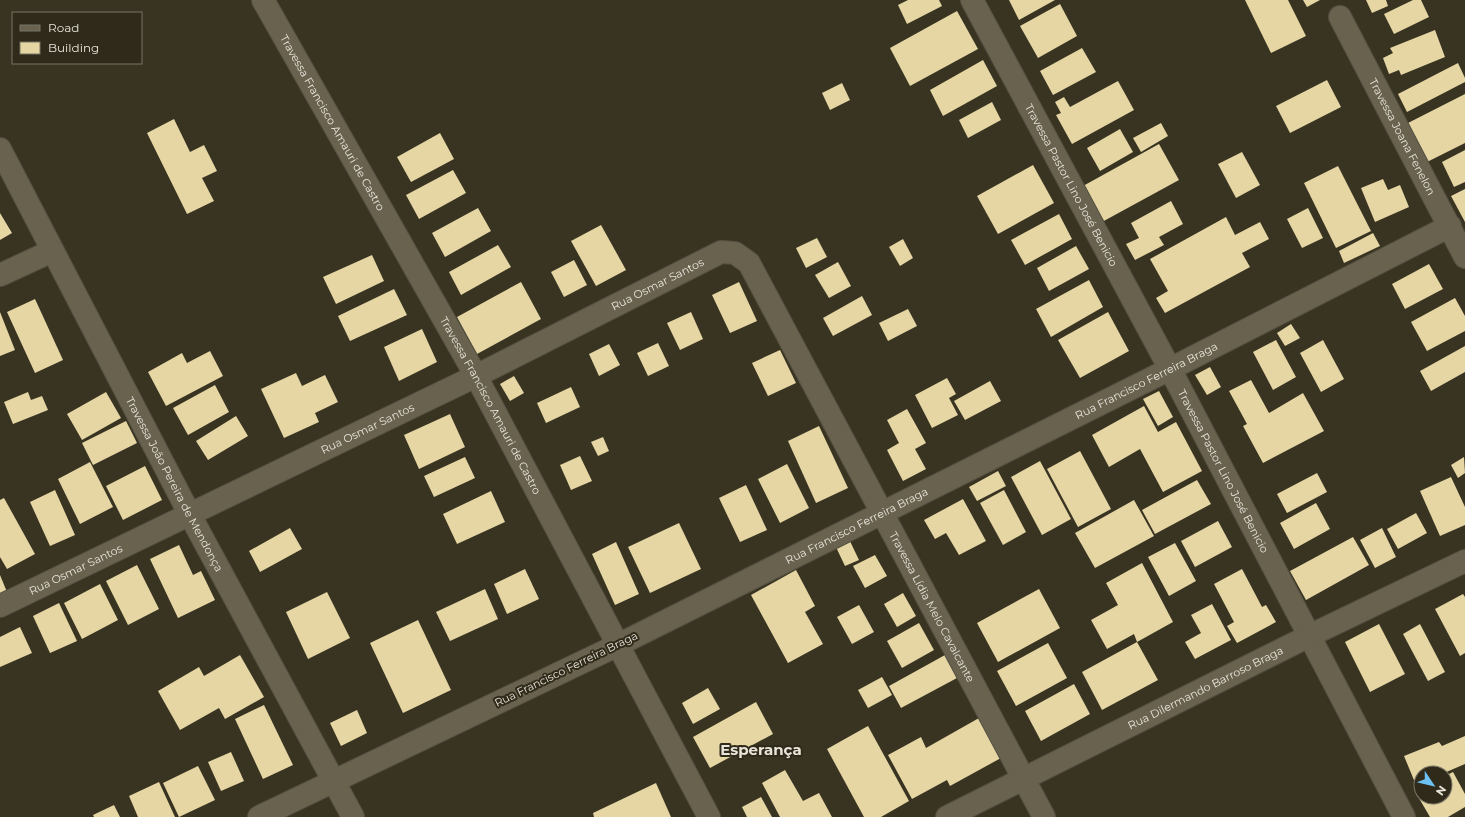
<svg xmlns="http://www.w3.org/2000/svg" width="1465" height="817" font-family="Montserrat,sans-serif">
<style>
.building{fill:#e5d6a4}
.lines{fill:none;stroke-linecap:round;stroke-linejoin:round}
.street-casing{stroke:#555041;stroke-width:24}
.secondary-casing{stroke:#555041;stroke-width:24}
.street{stroke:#68624f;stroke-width:22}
.secondary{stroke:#68624f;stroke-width:22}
.labels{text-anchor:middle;stroke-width:4;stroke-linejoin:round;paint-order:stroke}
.street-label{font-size:11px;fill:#e9e5db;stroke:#2f2a19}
.district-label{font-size:15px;font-weight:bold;fill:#e9e5db;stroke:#2f2a19}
</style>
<rect width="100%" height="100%" fill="#393422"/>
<g class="building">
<path d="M908,0H939L942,6L907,24L898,5Z"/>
<path d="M1009,0H1055L1019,20Z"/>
<path d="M1245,0H1288L1306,36L1271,53Z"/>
<path d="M1303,0H1320L1307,7Z"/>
<path d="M1366,0H1386L1388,6L1372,13Z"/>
<path d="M1413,0H1421L1429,17L1394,34L1384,14Z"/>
<path d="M1060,4L1077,36L1038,58L1020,26Z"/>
<path d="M957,11L978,49L910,86L890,48Z"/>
<path d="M1435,30L1445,57L1401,75L1399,70L1389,74L1383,58L1393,53L1390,48Z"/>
<path d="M1082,48L1096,72L1053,95L1040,71Z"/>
<path d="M983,60L997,86L943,116L930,90Z"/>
<path d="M1458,63L1465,78V82L1407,112L1398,94Z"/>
<path d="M1327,80L1341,107L1290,133L1276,106Z"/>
<path d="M1118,81L1134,110L1072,144L1056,115L1061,113L1055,102L1064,97L1070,107Z"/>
<path d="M842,83L850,100L830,110L822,93Z"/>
<path d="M1465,94V143L1427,162L1408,123Z"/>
<path d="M992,102L1001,120L968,138L959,120Z"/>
<path d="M174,119L190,152L204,145L217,171L202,178L214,201L187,214L147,133Z"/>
<path d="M1161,123L1168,136L1141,152L1133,138Z"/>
<path d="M1120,129L1133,152L1100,171L1087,148Z"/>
<path d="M440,133L454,159L411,182L397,157Z"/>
<path d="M1159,144L1179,180L1102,222L1083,186Z"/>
<path d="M1465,150V182L1454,187L1442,162Z"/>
<path d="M1242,152L1260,185L1236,198L1218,164Z"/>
<path d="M1033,165L1054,203L998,234L977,196Z"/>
<path d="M1338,166L1371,231L1336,248L1304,183Z"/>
<path d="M453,170L466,193L419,219L406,195Z"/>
<path d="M1383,179L1388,190L1400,185L1409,207L1375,222L1361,188Z"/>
<path d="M1465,189V222L1451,196Z"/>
<path d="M1171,201L1183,224L1159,237L1164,245L1135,260L1126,244L1139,238L1131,223Z"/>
<path d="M478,208L491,231L445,257L432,233Z"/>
<path d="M1308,208L1323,238L1302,248L1287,219Z"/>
<path d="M0,213L12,233L0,240Z"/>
<path d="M1059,214L1072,239L1025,265L1011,240Z"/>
<path d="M1226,217L1235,235L1260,222L1269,239L1242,253L1250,267L1165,313L1156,298L1168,291L1150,259Z"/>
<path d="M601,225L626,270L596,286L571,241Z"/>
<path d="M1373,233L1380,246L1344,263L1339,251Z"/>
<path d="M817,238L827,257L806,268L796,248Z"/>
<path d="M903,239L913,258L900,266L889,247Z"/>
<path d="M498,245L511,267L461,295L449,272Z"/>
<path d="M1076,246L1089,269L1049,291L1037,268Z"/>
<path d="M372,255L384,281L336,304L323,277Z"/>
<path d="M574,260L587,285L564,297L551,272Z"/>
<path d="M838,262L851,286L829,298L815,275Z"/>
<path d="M1429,264L1443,289L1405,309L1392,284Z"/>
<path d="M1089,280L1103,307L1051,337L1036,309Z"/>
<path d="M521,282L541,319L477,354L457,317Z"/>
<path d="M739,282L757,321L730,333L712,295Z"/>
<path d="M394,289L407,315L350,341L338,316Z"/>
<path d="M862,296L872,315L833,336L823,318Z"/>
<path d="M1455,298L1465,316V331L1427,351L1411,322Z"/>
<path d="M35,299L63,360L35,373L7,312Z"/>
<path d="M908,309L917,326L888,341L879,323Z"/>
<path d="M0,312L15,350L0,356Z"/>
<path d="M691,312L703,339L680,350L667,323Z"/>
<path d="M1108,312L1129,351L1080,378L1058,340Z"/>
<path d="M1291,324L1300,338L1285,346L1277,333Z"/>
<path d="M422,329L437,362L399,381L384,347Z"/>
<path d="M1276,340L1296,377L1273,390L1253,352Z"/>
<path d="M1323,340L1344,379L1321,392L1300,353Z"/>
<path d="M658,343L669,366L648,376L637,353Z"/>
<path d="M609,344L620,365L599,376L589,354Z"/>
<path d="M1465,346V372L1431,391L1420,371Z"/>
<path d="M780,350L796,383L768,396L752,363Z"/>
<path d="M210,351L223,376L166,406L148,372L182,353L187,363Z"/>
<path d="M1210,367L1221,387L1207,395L1195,375Z"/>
<path d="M296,373L302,386L325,375L338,402L315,413L319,422L284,438L261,389Z"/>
<path d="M514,376L524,393L510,401L500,384Z"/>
<path d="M947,378L956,394L949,398L958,415L932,428L915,395Z"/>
<path d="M1251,380L1269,413L1303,393L1324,431L1263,463L1243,426L1247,424L1229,391Z"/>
<path d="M990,381L1001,401L965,420L954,401Z"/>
<path d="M215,385L229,412L188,435L173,408Z"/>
<path d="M571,387L580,407L546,423L537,403Z"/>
<path d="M1159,391L1173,417L1158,426L1143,399Z"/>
<path d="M28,392L31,400L42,396L48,410L13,424L4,402Z"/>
<path d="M106,392L121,418L82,440L67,414Z"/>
<path d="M1144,406L1158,432L1176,422L1202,471L1163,492L1140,449L1109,467L1092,435Z"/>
<path d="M907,409L926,443L915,449L926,469L903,481L887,450L899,443L887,420Z"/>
<path d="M450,414L465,447L419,469L404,435Z"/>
<path d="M236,416L248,436L208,460L196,441Z"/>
<path d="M126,421L137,443L93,465L82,443Z"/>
<path d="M819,426L848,488L816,503L788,441Z"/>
<path d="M603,437L609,451L598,456L591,442Z"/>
<path d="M1080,451L1111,509L1078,527L1047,469Z"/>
<path d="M580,456L592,481L571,490L560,465Z"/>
<path d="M465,457L475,478L434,497L424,476Z"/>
<path d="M1464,457L1465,473L1458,478L1451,465Z"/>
<path d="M1040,461L1071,519L1042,535L1011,477Z"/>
<path d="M90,462L113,507L80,524L58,479Z"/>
<path d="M787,464L809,508L780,523L758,479Z"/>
<path d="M145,466L162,500L123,520L106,486Z"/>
<path d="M998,471L1006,486L977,501L969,487Z"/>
<path d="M1317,473L1327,492L1287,513L1277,494Z"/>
<path d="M1451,477L1465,507V525L1440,536L1420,491Z"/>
<path d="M1197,480L1211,504L1155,534L1142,510Z"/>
<path d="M746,485L767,530L740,542L719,498Z"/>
<path d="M55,490L75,535L50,546L30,502Z"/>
<path d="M1004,490L1026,532L1003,545L980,503Z"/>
<path d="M491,491L505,522L457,544L443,514Z"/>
<path d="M4,498L35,554L7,569L0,557V500Z"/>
<path d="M963,499L986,541L959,555L946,533L935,539L924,520Z"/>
<path d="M1134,500L1154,536L1095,568L1075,533Z"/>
<path d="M1316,503L1330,529L1294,549L1280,523Z"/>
<path d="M1416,513L1427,533L1398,549L1387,529Z"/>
<path d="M1218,521L1232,547L1195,567L1181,541Z"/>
<path d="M679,523L701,569L650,593L628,547Z"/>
<path d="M290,528L302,549L260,572L249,551Z"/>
<path d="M1382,528L1396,557L1375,568L1360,540Z"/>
<path d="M848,537L859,560L845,566L834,543Z"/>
<path d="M1353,537L1369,565L1306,600L1290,571Z"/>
<path d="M616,542L639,594L615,605L592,554Z"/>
<path d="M1175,543L1196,581L1169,596L1148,557Z"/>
<path d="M179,545L193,575L201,571L215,600L178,618L150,559Z"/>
<path d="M875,555L887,576L865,588L853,566Z"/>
<path d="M1142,563L1173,622L1137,642L1158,680L1102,710L1082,672L1137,642L1134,634L1107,649L1091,620L1118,605L1106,583Z"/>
<path d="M137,565L159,609L128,625L106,581Z"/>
<path d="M525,569L539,599L507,614L494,584Z"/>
<path d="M1242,569L1262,607L1266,605L1276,622L1237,643L1227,626L1234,622L1214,584Z"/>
<path d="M796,570L815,606L805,612L823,644L788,663L751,595Z"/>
<path d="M0,575L7,592L0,594Z"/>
<path d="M100,584L118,620L82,639L64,603Z"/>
<path d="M485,589L498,619L450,641L436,612Z"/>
<path d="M1039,589L1060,628L998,662L977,623Z"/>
<path d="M327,592L350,638L308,659L286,612Z"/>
<path d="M903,593L916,616L897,627L884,604Z"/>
<path d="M1463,594L1465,597V653L1460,656L1435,609Z"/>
<path d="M59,603L77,641L50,653L33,616Z"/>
<path d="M1212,604L1231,640L1195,659L1185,642L1201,633L1191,615Z"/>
<path d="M859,605L874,632L852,644L837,617Z"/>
<path d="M418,620L451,690L403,713L370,643Z"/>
<path d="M919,623L934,650L902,668L887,641Z"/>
<path d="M1379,624L1405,674L1370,692L1345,642Z"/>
<path d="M1420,624L1445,672L1428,681L1403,634Z"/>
<path d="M20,627L32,653L0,667V637Z"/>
<path d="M1048,643L1067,678L1016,706L997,671Z"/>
<path d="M240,655L264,697L225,719L219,708L180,730L158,691L199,667L204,676Z"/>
<path d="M945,655L957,678L901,708L889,686Z"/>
<path d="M882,677L892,695L868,708L858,690Z"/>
<path d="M1074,684L1090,714L1041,741L1025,711Z"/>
<path d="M708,688L720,709L693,724L682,703Z"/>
<path d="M756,702L773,734L710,768L693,737Z"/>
<path d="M264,705L293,765L263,779L235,719Z"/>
<path d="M357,710L367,733L341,746L330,723Z"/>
<path d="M979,718L1001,758L950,786L947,780L912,799L888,755L921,737L926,748Z"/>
<path d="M868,726L909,801L881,817H864L827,749Z"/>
<path d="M1465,736V764L1444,773H1421V783L1416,785L1404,756L1439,742L1442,746Z"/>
<path d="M231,752L244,781L221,791L208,762Z"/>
<path d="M198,766L215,800L179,817L163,783Z"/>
<path d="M785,770L803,801L819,793L832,817H780L762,783Z"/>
<path d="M1453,772L1465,794V807L1448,817H1430L1416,793L1421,790V797H1445V776Z"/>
<path d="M159,782L175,817H138L129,796Z"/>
<path d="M656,783L671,817H594L593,813Z"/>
<path d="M761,797L772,817H747L742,807Z"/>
<path d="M114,805L120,817H94L93,815Z"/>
</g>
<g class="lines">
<defs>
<g id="street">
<path id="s1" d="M263,0L476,376L618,645L1170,369L1450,226"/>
<path id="s2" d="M972,0L1170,369L1404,817"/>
<path id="s3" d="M1340,17L1465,257"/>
<path id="s4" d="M0,149L190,515L353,817"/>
<path d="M0,275L52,251"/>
<path id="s5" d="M0,606L476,376L721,252L735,253L749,263L1044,817"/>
</g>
<g id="secondary">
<path d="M259,817L618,645L709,817"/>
<path id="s6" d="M947,817L1309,636L1465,561"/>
</g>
</defs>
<use href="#street" class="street-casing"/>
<use href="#secondary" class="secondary-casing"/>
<use href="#street" class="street"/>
<use href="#secondary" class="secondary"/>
</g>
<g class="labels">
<g class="street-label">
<text dy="4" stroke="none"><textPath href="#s1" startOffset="141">Travessa Francisco Amauri de Castro</textPath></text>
<text dy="4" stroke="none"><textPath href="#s3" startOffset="135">Travessa Joana Fenelon</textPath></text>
<text dy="4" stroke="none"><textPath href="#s2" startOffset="210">Travessa Pastor Lino José Benicio</textPath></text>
<text dy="4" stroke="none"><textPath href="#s5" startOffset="732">Rua Osmar Santos</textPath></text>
<text dy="4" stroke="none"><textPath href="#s1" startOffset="1327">Rua Francisco Ferreira Braga</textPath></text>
<text dy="4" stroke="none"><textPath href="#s1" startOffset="465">Travessa Francisco Amauri de Castro</textPath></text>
<text dy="4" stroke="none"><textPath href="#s5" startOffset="408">Rua Osmar Santos</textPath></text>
<text dy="4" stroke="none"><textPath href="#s2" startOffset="534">Travessa Pastor Lino José Benicio</textPath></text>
<text dy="4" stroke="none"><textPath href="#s4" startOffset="378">Travessa João Pereira de Mendonça</textPath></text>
<text dy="4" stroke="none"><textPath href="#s1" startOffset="1003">Rua Francisco Ferreira Braga</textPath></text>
<text dy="4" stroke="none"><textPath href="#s5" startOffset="84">Rua Osmar Santos</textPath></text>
<text dy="4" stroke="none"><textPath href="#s5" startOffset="1224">Travessa Lídia Melo Cavalcante</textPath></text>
<text transform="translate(566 669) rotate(-26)" y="4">Rua Francisco Ferreira Braga</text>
<text dy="4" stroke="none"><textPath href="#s6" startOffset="289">Rua Dilermando Barroso Braga</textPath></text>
</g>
<g class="district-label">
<text x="761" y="755">Esperança</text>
</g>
</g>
<rect x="12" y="12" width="130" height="52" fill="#2f2a19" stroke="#797567"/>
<rect x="20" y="25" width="20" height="6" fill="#68624f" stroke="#797567"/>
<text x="48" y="32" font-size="12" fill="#e9e5db">Road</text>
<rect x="20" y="42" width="20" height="12" fill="#e5d6a4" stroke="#797567"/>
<text x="48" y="52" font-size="12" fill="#e9e5db">Building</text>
<g transform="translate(1433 785) rotate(125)"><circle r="19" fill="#2f2a19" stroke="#797567"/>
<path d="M0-3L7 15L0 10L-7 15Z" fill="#6ec2f3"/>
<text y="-6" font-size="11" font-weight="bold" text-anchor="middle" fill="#e9e5db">N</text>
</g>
</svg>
